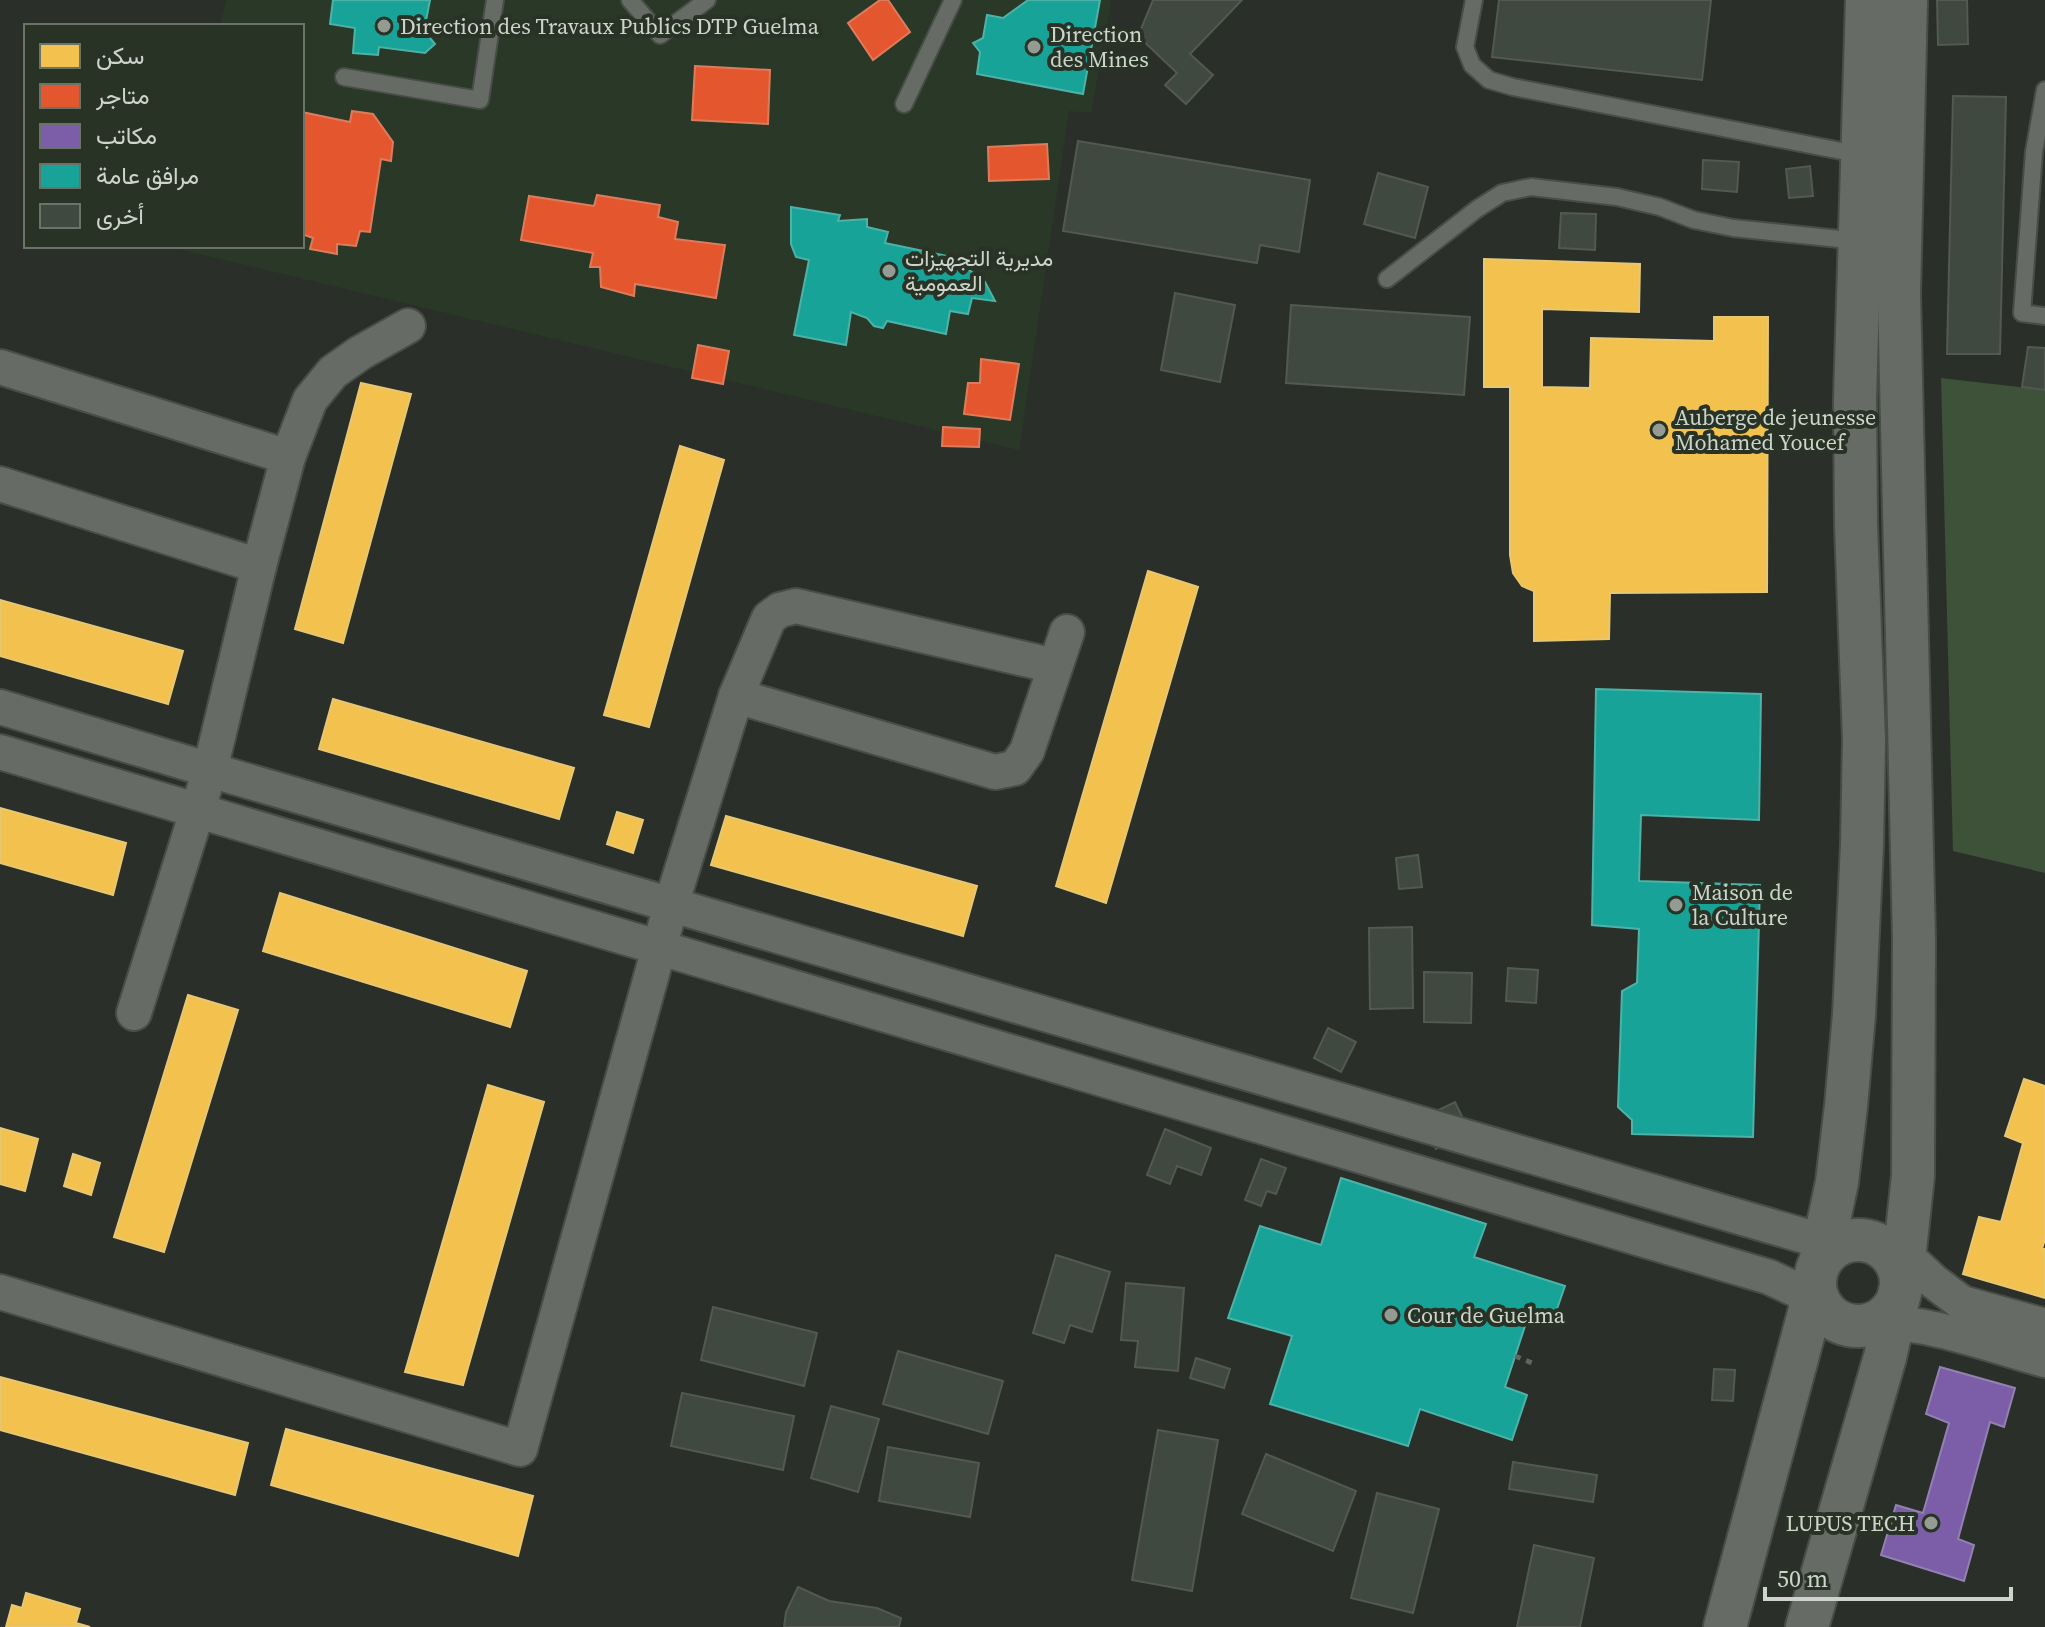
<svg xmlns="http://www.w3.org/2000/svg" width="2045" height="1627" font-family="'Source Serif 4',Vazirmatn,serif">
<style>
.built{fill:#2a3927}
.green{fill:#3d5239}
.homes{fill:#f2c14e;stroke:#e7c774;stroke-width:2}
.shops{fill:#e4572e;stroke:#dd7c5d;stroke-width:2}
.offices{fill:#7b5ea7;stroke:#9381b2;stroke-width:2}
.public{fill:#17a398;stroke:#4db2a7;stroke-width:2}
.building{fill:#40493f;stroke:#535852;stroke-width:2}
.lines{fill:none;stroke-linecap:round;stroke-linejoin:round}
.service-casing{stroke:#484d47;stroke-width:20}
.minor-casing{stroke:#484d47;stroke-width:38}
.tertiary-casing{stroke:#484d47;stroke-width:46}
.path{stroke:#616560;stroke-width:5;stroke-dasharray:6 6;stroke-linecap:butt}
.service{stroke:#666c65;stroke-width:16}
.minor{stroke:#666c65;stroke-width:34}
.tertiary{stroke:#666c65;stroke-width:42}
.poi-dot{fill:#939b92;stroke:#283326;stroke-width:3}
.labels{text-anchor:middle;stroke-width:8;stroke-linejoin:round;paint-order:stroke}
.poi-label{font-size:22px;fill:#ccd4cb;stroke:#283326;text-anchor:start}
</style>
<rect width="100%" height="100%" fill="#2a3029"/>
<path class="built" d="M226,0H1111L1091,113L1069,111L1019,450L170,247L302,246V26H220Z"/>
<path class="green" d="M1941,378L2045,390V873L1953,851Z"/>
<g class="homes">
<path d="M1484,259L1640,264L1639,312L1542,309V387L1590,388L1591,338L1714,341V317H1768L1767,592L1610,593L1609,639L1534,641V591L1522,586L1513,573L1510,555V387H1484Z"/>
<path d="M361,383L411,394L343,643L295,629Z"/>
<path d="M680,446L724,460L649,727L604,715Z"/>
<path d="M1148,571L1198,587L1106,903L1056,886Z"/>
<path d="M0,600L183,651L168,704L0,656Z"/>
<path d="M333,699L574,768L559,819L319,749Z"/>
<path d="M0,808L126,843L113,895L0,863Z"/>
<path d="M617,812L643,820L633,853L607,844Z"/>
<path d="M726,816L977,886L963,936L711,865Z"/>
<path d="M280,893L527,971L510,1027L263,951Z"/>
<path d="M188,995L238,1010L164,1252L114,1237Z"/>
<path d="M2024,1079L2045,1086V1239L2042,1249H2045V1298L1963,1274L1979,1217L2001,1222L2023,1143L2005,1136Z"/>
<path d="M488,1085L544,1102L463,1385L405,1372Z"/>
<path d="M0,1128L38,1139L25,1191L0,1184Z"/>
<path d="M73,1154L100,1163L91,1195L64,1186Z"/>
<path d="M0,1377L248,1443L235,1495L0,1430Z"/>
<path d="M286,1429L533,1496L518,1556L271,1485Z"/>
<path d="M26,1593L80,1609L76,1623L90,1627H6L12,1605L22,1608Z"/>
</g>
<g class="shops">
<path d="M880,0H888L910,32L873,60L848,23Z"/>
<path d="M695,66L770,70L768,124L692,120Z"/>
<path d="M352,111L373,114L393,142L391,161L381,159L370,232L360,231L356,246L337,244V254L310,249L313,238L302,234V112L350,122Z"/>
<path d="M1047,144L1049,179L989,181L988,147Z"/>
<path d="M597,195L660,205L658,217L678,222L675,239L725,245L716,298L635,284L634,296L601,287L600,267H590L593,253L521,240L529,196L594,206Z"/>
<path d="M698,345L729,351L723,384L692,378Z"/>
<path d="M981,359L1019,364L1010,420L964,414L968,383H980Z"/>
<path d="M943,427L980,429L979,447L942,446Z"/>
</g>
<path class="offices" d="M1940,1367L2015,1388L2004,1427L1990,1422L1958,1539L1974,1545L1964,1581L1881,1555L1896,1505L1923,1513L1949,1423L1926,1414Z"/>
<g class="public">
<path d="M333,0H430L424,31L435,44L425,53L379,47L378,55L353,53L355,28L330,24Z"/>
<path d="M1028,0H1100L1083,94L977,74L980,52L973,43L983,38L987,15L1003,18Z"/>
<path d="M791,207L840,215L838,221L867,219V227L888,232L885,243L952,257L985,282L995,301L972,298L968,314L950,311L946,334L887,321L883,328L874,326L867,318L851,312L846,345L794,335L809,260L796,257L791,244Z"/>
<path d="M1596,689L1761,694L1759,820L1641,815L1639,881L1760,885L1753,1137L1632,1134V1120L1618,1107L1622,991L1637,983L1639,929L1592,925Z"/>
<path d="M1341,1178L1486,1224L1474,1257L1565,1286L1551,1326L1527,1320L1505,1387L1527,1395L1512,1440L1420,1409L1408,1446L1270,1404L1292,1336L1228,1318L1260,1226L1321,1245Z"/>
</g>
<g class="building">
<path d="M1153,0H1242L1190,54L1213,75L1186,104L1165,85L1177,73L1138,36Z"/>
<path d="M1499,0H1711L1702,80L1492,57Z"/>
<path d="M1937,0H1967L1968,44L1938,45Z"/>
<path d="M1953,96L2006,97L2000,354H1947Z"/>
<path d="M1078,141L1310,180L1299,252L1260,245L1257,263L1063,231Z"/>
<path d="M1703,160L1739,162L1737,192L1702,189Z"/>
<path d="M1810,166L1813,196L1789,198L1786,169Z"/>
<path d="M1378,173L1428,187L1415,238L1364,224Z"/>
<path d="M1561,213L1596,214L1595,250L1559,248Z"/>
<path d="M1175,293L1235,305L1220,382L1161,370Z"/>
<path d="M1291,305L1470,317L1464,395L1286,383Z"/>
<path d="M2028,347L2045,348V390L2022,387Z"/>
<path d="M1418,855L1422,887L1399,889L1396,858Z"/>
<path d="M1412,927L1413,1008L1370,1009L1369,928Z"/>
<path d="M1508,968L1538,970L1536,1003L1506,1001Z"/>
<path d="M1424,972L1472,973L1471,1023L1424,1022Z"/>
<path d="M1328,1028L1356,1042L1341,1072L1314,1058Z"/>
<path d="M1455,1102L1470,1133L1436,1149L1422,1118Z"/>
<path d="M1165,1129L1211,1148L1201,1175L1177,1166L1170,1184L1147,1175Z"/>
<path d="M1261,1159L1286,1168L1276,1194L1267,1191L1261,1206L1245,1200Z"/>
<path d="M1056,1255L1110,1272L1092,1332L1070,1325L1064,1343L1033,1333Z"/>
<path d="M1126,1283L1184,1288L1178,1371L1135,1367L1138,1341L1121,1340Z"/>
<path d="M713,1307L817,1333L804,1386L701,1360Z"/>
<path d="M898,1351L1003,1381L988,1434L883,1404Z"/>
<path d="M1196,1358L1230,1369L1224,1388L1190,1378Z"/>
<path d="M1714,1369L1735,1370L1733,1401L1712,1400Z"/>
<path d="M682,1393L794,1416L783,1470L671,1446Z"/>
<path d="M831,1406L879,1419L858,1492L811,1478Z"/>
<path d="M1158,1430L1218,1440L1192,1591L1132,1580Z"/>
<path d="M888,1447L979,1463L970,1517L879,1501Z"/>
<path d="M1266,1454L1356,1491L1333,1551L1242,1514Z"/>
<path d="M1513,1462L1597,1475L1593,1502L1509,1489Z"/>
<path d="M1377,1493L1439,1509L1413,1613L1351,1598Z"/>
<path d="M1534,1545L1594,1558L1580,1627H1517Z"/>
<path d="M798,1587L829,1601L877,1608L901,1618L899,1627H784L786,1612Z"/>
</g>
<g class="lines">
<defs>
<g id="service">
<path d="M630,0L660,35L707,0"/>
<path d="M1474,0L1465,47L1472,65L1489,80L1513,87L1862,155"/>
<path d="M344,77L480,100L495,0"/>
<path d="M2045,90L2034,152L2022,313L2045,316"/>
<path d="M904,104L953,0"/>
<path d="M1387,279L1477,209L1502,193L1531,187L1617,197L1660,207L1694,220L1733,228L1859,241"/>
</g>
<g id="minor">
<path d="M0,367L288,457"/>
<path d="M0,484L259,566L210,770L134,1013"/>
<path d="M259,566L288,457L310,400L333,372L360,353L408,326"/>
<path d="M736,696L995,772L1015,768L1027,751L1067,632"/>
<path d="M0,707L210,770L1825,1242L1851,1240"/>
<path d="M0,752L1769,1277L1797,1290L1827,1315"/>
<path d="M1883,1247L1904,1254L1933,1281L1962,1303L2045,1326"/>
<path d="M0,1292L520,1449L671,905L736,696L769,618L780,610L796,606L1055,666"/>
<path d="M1876,1323C1926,1320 1996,1347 2045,1360"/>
</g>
<g id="tertiary">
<circle cx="1858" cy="1283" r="43"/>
<path d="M1821,1258L1837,1182L1846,1106L1854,1015L1862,845L1864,739L1856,525L1855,399L1867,0"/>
<path d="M1725,1627L1812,1302L1814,1288"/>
<path d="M1807,1627L1885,1357L1901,1287L1913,1176L1914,939L1899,294L1906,0"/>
</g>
</defs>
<use href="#service" class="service-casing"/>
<use href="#minor" class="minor-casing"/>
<use href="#tertiary" class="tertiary-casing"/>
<path class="path" d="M1515,1356L1537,1365"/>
<use href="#service" class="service"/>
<use href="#minor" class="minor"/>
<use href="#tertiary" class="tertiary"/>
</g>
<g class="poi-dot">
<circle cx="384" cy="26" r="8"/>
<circle cx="1034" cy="47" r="8"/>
<circle cx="889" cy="271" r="8"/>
<circle cx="1659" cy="430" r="8"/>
<circle cx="1676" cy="905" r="8"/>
<circle cx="1391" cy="1315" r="8"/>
<circle cx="1931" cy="1523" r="8"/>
</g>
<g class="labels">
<g class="poi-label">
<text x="400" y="34">Direction des Travaux Publics DTP Guelma</text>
<text x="1050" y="42">Direction<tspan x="1050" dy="25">des Mines</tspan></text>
<text x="905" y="266">مديرية التجهيزات<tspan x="905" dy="25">العمومية</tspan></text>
<text x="1675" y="425">Auberge de jeunesse<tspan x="1675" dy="25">Mohamed Youcef</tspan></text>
<text x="1692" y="900">Maison de<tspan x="1692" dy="25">la Culture</tspan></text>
<text x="1407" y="1323">Cour de Guelma</text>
<text x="1915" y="1531" text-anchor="end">LUPUS TECH</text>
</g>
</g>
<rect x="24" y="24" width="280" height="224" fill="#283326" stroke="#6a7368" stroke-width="2"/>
<rect x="40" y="44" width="40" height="24" fill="#f2c14e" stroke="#6a7368" stroke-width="2"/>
<text x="96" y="64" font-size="24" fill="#ccd4cb">سكن</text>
<rect x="40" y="84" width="40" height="24" fill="#e4572e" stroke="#6a7368" stroke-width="2"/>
<text x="96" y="104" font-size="24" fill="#ccd4cb">متاجر</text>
<rect x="40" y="124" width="40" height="24" fill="#7b5ea7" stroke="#6a7368" stroke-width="2"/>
<text x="96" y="144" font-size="24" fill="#ccd4cb">مكاتب</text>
<rect x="40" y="164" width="40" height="24" fill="#17a398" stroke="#6a7368" stroke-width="2"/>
<text x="96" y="184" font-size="24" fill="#ccd4cb">مرافق عامة</text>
<rect x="40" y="204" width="40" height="24" fill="#40493f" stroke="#6a7368" stroke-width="2"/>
<text x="96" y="224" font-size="24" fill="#ccd4cb">أخرى</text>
<path d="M1765 1587v12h246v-12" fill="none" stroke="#ccd4cb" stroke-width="4"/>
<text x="1777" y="1587" font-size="24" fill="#ccd4cb" stroke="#283326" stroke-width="6" paint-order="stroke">50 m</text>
</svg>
